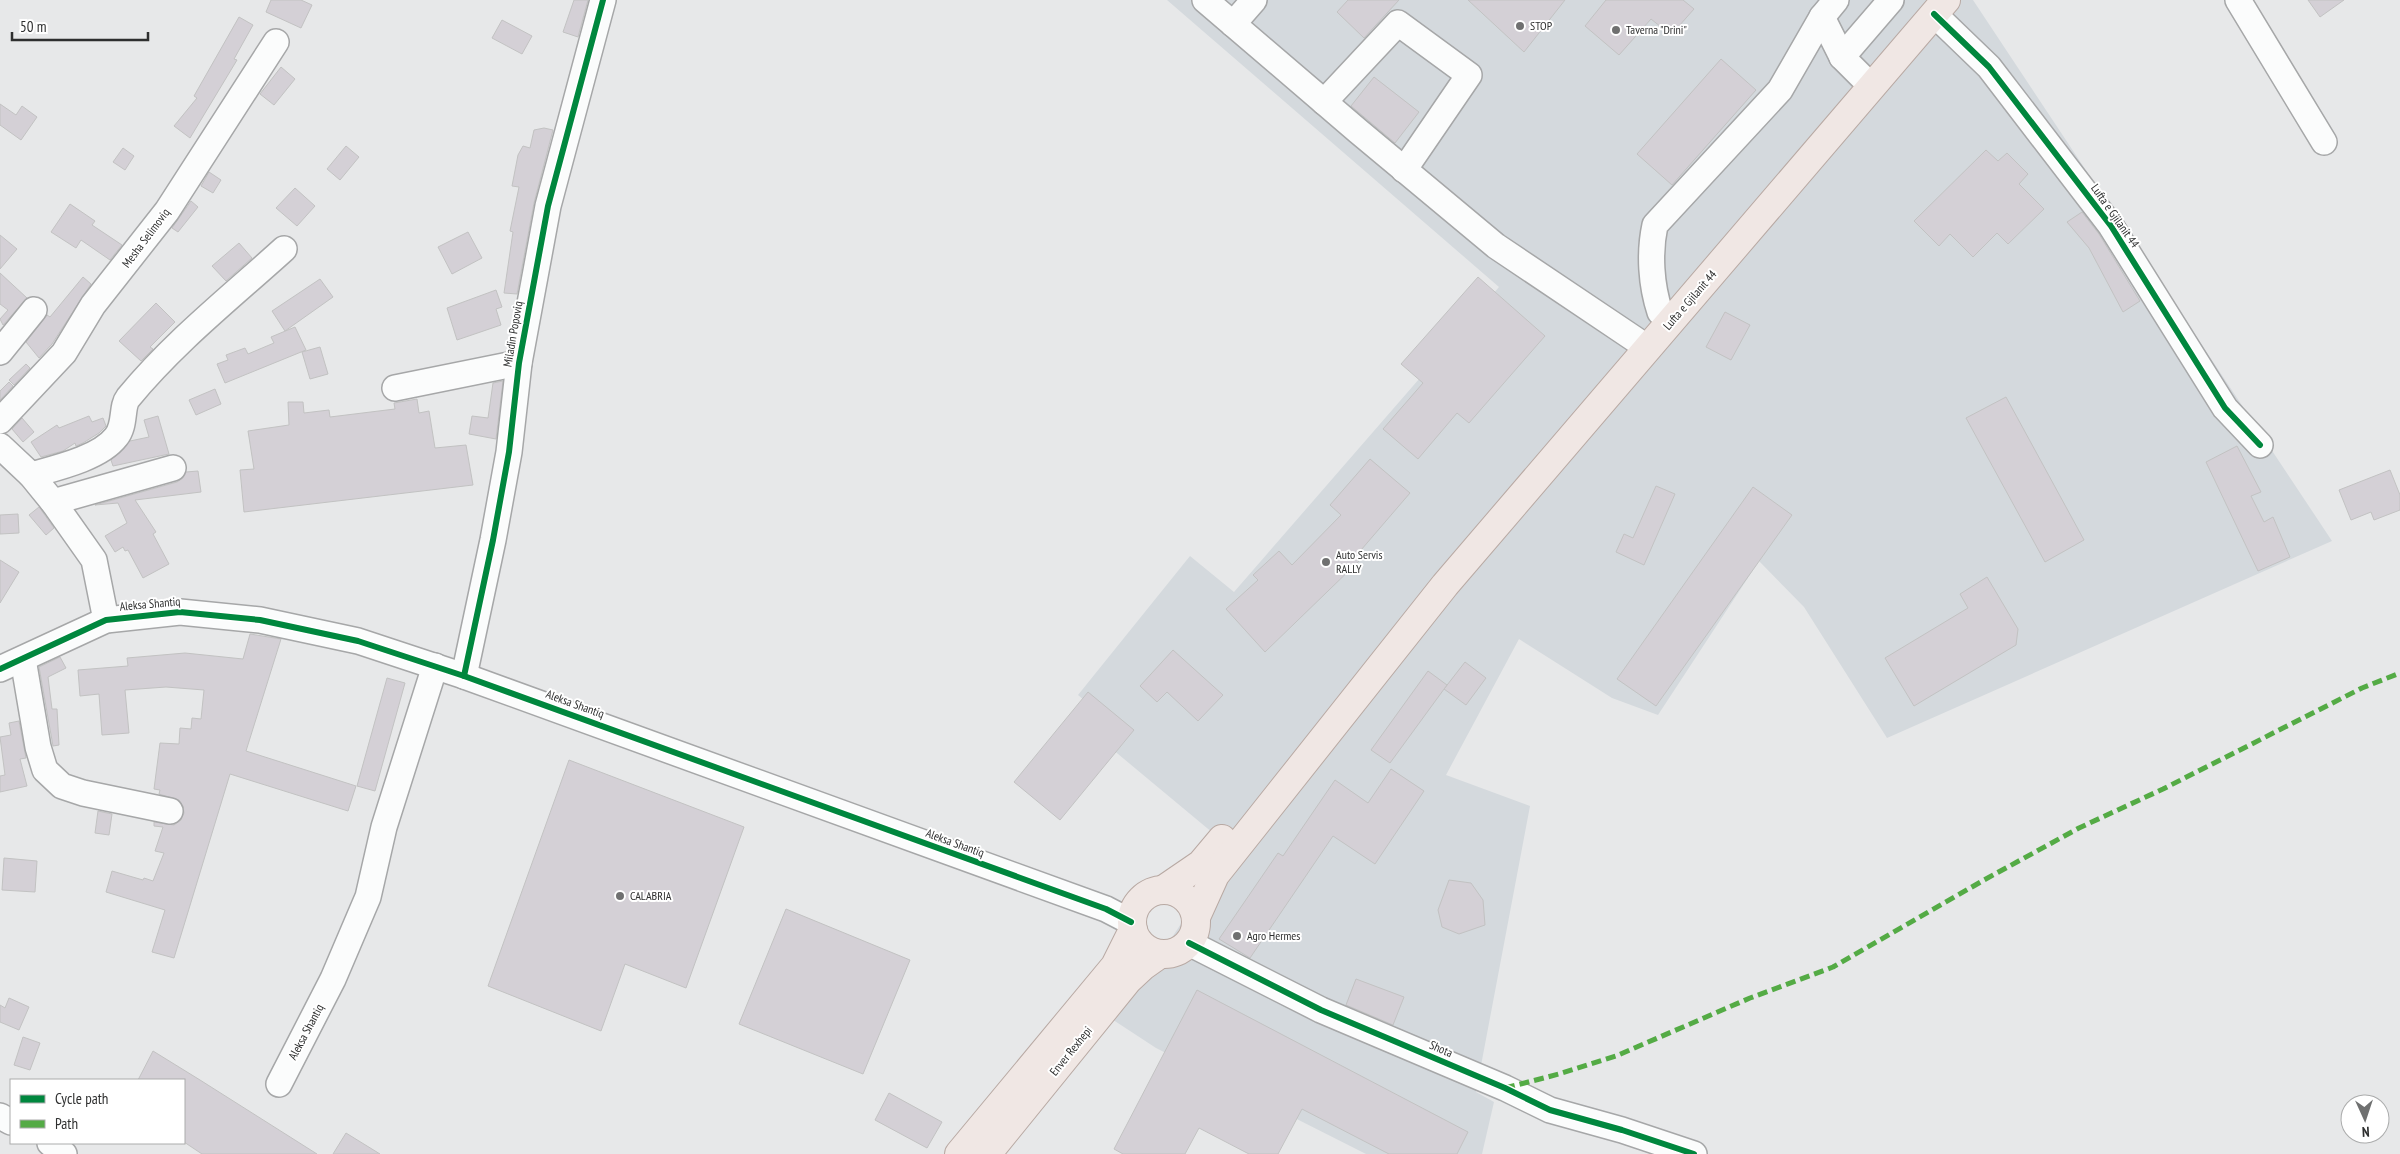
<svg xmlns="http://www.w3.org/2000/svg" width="2400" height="1154" font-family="'PT Sans Narrow',sans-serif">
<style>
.built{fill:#d4d9dd}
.building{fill:#d4d0d6;stroke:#c2c2c2}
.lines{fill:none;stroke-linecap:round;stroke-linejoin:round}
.minor-casing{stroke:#a6a7a8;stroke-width:28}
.major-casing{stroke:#b8a9a3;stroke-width:30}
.minor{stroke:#fbfcfc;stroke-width:25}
.major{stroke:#f0e7e4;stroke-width:28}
.quiet{stroke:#54ab45;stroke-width:5;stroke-dasharray:10 5;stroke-linecap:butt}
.cycleway-casing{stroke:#fff;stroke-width:9}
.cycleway{stroke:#00873e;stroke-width:6}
.poi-dot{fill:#6f7070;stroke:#fff;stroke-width:2}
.labels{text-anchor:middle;stroke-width:4;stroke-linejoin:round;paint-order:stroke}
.poi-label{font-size:12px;fill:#2e2f2f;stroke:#fff;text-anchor:start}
.street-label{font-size:12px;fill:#2e2f2f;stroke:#fff}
</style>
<rect width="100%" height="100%" fill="#e7e8e9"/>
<path class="built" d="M1167,0H1973L2332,541L1887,738L1804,607L1759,561L1658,715L1612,698L1519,639L1446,775L1530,806L1476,1092L1494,1102L1482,1154H1366L1156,1048L1098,1010L1161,954L1231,848L1112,749L1121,731L1078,695L1190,556L1234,592L1499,287Z"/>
<g class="building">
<path d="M271,0H301L312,5L301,28L266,12Z"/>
<path d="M574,0H588L578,37L563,32Z"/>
<path d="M1348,0H1399L1364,38L1337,12Z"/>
<path d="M1468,0H1565L1524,52Z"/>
<path d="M1606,0H1683L1694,9L1671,35L1651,19L1619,55L1585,26Z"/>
<path d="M2308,0H2344L2320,17Z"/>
<path d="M239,17L253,25L234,59L237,60L190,138L174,126L197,98L194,96Z"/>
<path d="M502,20L532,36L522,54L492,38Z"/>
<path d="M1721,59L1756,90L1672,185L1637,154Z"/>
<path d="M281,67L295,79L274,105L260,94Z"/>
<path d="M1374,77L1419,112L1395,143L1351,106Z"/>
<path d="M0,104L16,115L22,106L37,117L21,140L0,125Z"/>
<path d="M544,128L553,130L534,203L517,294L504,293L513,232L510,231L519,187L512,186L518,155L523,146L530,148L534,130Z"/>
<path d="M346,146L359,157L340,180L327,169Z"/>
<path d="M123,148L134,156L125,170L113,162Z"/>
<path d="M1986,150L1998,161L2007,153L2028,174L2019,184L2044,209L2008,244L1997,233L1973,257L1950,234L1939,246L1914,221Z"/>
<path d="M209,172L221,180L213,193L201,186Z"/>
<path d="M295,188L315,206L297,226L276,208Z"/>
<path d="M191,201L198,207L178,232L172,228Z"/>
<path d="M70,204L95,221L92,225L122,245L110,260L81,240L76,248L51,232Z"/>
<path d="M2082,212L2099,234L2140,301L2123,312L2089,248L2067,222Z"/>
<path d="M468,232L482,258L452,274L438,247Z"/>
<path d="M0,235L17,249L0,269Z"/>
<path d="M239,243L252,258L226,281L212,266Z"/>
<path d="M0,273L27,298L3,325L0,319L8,310L0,304Z"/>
<path d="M83,277L91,284L52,344L39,358L26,342L47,315L50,317Z"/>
<path d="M1478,277L1545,336L1469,423L1457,413L1418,459L1383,429L1423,383L1401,364Z"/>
<path d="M320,279L333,297L285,331L272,311Z"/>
<path d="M496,290L502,307L496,309L501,325L457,340L447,308Z"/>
<path d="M156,303L175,322L150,347L153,349L141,361L119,341Z"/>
<path d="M1725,312L1750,325L1731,360L1706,347Z"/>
<path d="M295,327L306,350L225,383L217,364L228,360L226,355L245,348L248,354L274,343L271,337Z"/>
<path d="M320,347L328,374L310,379L302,352Z"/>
<path d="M26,364L30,368L14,385L9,380Z"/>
<path d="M503,381L496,439L469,434L472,416L488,418L493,383Z"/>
<path d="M9,382L13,386L0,400V391Z"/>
<path d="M215,389L221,404L196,415L189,400Z"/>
<path d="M2006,397L2084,540L2045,562L1966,418Z"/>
<path d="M417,399L419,413L429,411L435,448L466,445L473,485L244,512L240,470L254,469L248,431L289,425L288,402H303L304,413L329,410L330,417L395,409L394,403Z"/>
<path d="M89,416L92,422L103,418L106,426L99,433L83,443L76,446L75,443L63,451L41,457L31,442L57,425L59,428Z"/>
<path d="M158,416L169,454L113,466L111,460L130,441L149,437L144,420Z"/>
<path d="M22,418L34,432L23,442L12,429Z"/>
<path d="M2237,446L2261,492L2251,496L2264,522L2273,517L2290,557L2258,571L2206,462Z"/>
<path d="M1370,459L1410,493L1355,557L1359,561L1265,652L1226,609L1258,580L1253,575L1279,551L1292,565L1341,515L1330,505Z"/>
<path d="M2390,470L2400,495V510L2374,520L2371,512L2351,520L2339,490Z"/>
<path d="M198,471L201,492L135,500L156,532L153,534L169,564L143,578L128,550L125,551L123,547L115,552L105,536L127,523L118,503L95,505L177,482L183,478L186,472Z"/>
<path d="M1656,486L1675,494L1644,565L1616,552L1624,534L1633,538Z"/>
<path d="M1753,487L1792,515L1656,706L1617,679Z"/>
<path d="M39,507L54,528L46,535L29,515Z"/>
<path d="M18,514L19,533L0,534V515Z"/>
<path d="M0,560L19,572L0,603Z"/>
<path d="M1987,577L2018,629L2016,645L1914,706L1885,658L1968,608L1960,594Z"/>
<path d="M250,634L281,639L246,751L356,786L348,811L230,774L174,958L152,952L165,910L106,892L112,871L143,880L144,878L153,881L164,853L155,851L163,827L154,826V822L174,825L181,820L184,813L183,806L179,800L159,794L160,790L154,789L160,743L179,744L180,728L191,729L192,718L201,719L204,690L166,687L125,690L129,733L102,735L99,694L80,696L78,670L128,666L127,658L185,653L243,659Z"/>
<path d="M1173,650L1223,695L1198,721L1167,692L1157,702L1140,686Z"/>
<path d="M60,657L66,668L48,677L52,709H57L59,745L53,746L39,667Z"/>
<path d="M1465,662L1486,678L1466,705L1444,689Z"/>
<path d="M1428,671L1447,685L1390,763L1371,750Z"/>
<path d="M387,678L405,683L375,791L357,786Z"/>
<path d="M1088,692L1134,730L1060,820L1014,782Z"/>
<path d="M19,721L26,758L20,759L27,786L0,792V776L5,775L0,737L11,735L9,723Z"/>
<path d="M569,760L744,827L686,988L625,964L601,1031L488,986Z"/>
<path d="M1391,769L1424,791L1375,864L1333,836L1250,958L1219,939L1278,853L1283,856L1335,780L1368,803Z"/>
<path d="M98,811L112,814L109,835L95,833Z"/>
<path d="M4,858L37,861L35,892L2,890Z"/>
<path d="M1449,880L1471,883L1483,900L1485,925L1459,934L1442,927L1438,910Z"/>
<path d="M786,909L910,960L863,1074L739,1024Z"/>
<path d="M1356,979L1404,997L1393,1025L1346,1005Z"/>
<path d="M1197,990L1468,1132L1457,1154H1389L1302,1109L1278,1154H1249L1199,1128L1185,1154H1123L1114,1149Z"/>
<path d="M9,998L29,1007L19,1030L0,1022V1005L5,1008Z"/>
<path d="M23,1037L40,1043L30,1070L14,1065Z"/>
<path d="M153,1051L200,1080L317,1154H202L184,1142V1080H138Z"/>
<path d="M889,1093L942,1122L927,1148L875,1120Z"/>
<path d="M346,1133L380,1154H333Z"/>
</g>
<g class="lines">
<defs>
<g id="minor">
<path d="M1205,0L1358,131L1496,246L1636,340"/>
<path d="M2238,0L2324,142"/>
<path d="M1934,14L1989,67L2111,226L2225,408L2260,445"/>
<path d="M1822,17L1842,57L1862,77"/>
<path d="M1233,24L1254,0"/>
<path d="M1842,57L1891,0"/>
<path d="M1324,102L1398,23L1469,75L1404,170"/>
<path d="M1660,312C1651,285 1649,253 1655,225L1780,90L1822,17L1836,0"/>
<path d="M0,352L34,310"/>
<path d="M395,388L519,363"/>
<path d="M0,421L64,353L93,305L167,211L276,42"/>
<path d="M0,446L31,475L53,502L94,560L106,620"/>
<path d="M31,475C56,468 100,458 116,437C126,425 121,407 128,398C174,342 231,297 284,249"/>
<path d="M53,502L173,468"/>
<path d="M23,659L38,747L45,770L62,786L83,793L170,811"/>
<path d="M0,669L106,620L180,612L260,620L358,641L464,676L1106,909L1131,922"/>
<path d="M464,676L493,540L509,452L519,363L548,206L603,0"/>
<path d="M1189,943L1321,1010L1505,1088L1550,1110L1622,1130L1694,1154"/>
<path d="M279,1084L333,979L368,897L384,827L435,666"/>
<path d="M0,1116L11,1122"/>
<path d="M50,1143L64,1154"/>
</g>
<g id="major">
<circle cx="1164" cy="922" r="32"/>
<path d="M1163,890L1201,864L1222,839"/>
<path d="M1196,917L1215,875L1445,585L1946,0"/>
<path d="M959,1154L1115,966L1133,930"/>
<path d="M987,1154L1128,980L1143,966L1160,954"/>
</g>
</defs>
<use href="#minor" class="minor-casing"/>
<use href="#major" class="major-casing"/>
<use href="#minor" class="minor"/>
<use href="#major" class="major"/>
<path class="quiet" d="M1505,1088L1559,1074L1616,1056L1750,998L1833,967L1984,880L2079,828L2163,789L2362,688L2400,673"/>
<defs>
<g id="cycleway">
<path d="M1934,14L1989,67L2111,226L2225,408L2260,445"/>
<path d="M0,669L106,620L180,612L260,620L358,641L464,676L1106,909L1131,922"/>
<path d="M464,676L493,540L509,452L519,363L548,206L603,0"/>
<path d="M1189,943L1321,1010L1505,1088L1550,1110L1622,1130L1694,1154"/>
</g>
</defs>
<use href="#cycleway" class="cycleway-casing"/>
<use href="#cycleway" class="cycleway"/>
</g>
<g class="poi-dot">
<circle cx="1520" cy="26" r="5"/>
<circle cx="1616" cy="30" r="5"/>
<circle cx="1326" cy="562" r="5"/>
<circle cx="620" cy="896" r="5"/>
<circle cx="1237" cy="936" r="5"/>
</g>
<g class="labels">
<g class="poi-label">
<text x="1530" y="30">STOP</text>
<text x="1626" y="34">Taverna "Drini"</text>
<text x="1336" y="559">Auto Servis<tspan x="1336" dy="14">RALLY</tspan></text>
<text x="630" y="900">CALABRIA</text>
<text x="1247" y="940">Agro Hermes</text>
</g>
<g class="street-label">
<text transform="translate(2115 216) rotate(55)" y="4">Lufta e Gjilanit 44</text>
<text transform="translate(146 238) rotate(-53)" y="4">Mesha Selimoviq</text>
<text transform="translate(1690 300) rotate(-49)" y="4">Lufta e Gjilanit 44</text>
<text transform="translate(513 334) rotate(-80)" y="4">Miladin Popoviq</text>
<text transform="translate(150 604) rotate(-5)" y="4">Aleksa Shantiq</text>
<text transform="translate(575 704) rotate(20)" y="4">Aleksa Shantiq</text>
<text transform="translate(955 843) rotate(20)" y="4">Aleksa Shantiq</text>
<text transform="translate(306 1032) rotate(-62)" y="4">Aleksa Shantiq</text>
<text transform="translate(1441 1049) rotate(23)" y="4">Shota</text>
<text transform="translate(1071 1051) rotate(-51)" y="4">Enver Rexhepi</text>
</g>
</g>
<rect x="10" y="1079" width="175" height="65" fill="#ffffff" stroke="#abacac"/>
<rect x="20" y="1095" width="25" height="8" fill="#00873e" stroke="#abacac"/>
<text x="55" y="1104" font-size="15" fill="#2e2f2f">Cycle path</text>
<rect x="20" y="1120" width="25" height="8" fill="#54ab45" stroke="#abacac"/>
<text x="55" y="1129" font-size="15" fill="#2e2f2f">Path</text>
<g transform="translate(2365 1119) rotate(177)"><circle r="24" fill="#ffffff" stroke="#abacac"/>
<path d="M0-4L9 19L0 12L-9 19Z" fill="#6f7070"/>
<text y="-8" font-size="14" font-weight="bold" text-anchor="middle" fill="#2e2f2f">N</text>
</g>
<path d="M12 32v8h136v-8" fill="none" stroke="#2e2f2f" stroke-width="2.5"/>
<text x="20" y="32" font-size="15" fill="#2e2f2f" stroke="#ffffff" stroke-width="4" paint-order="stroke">50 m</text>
</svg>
